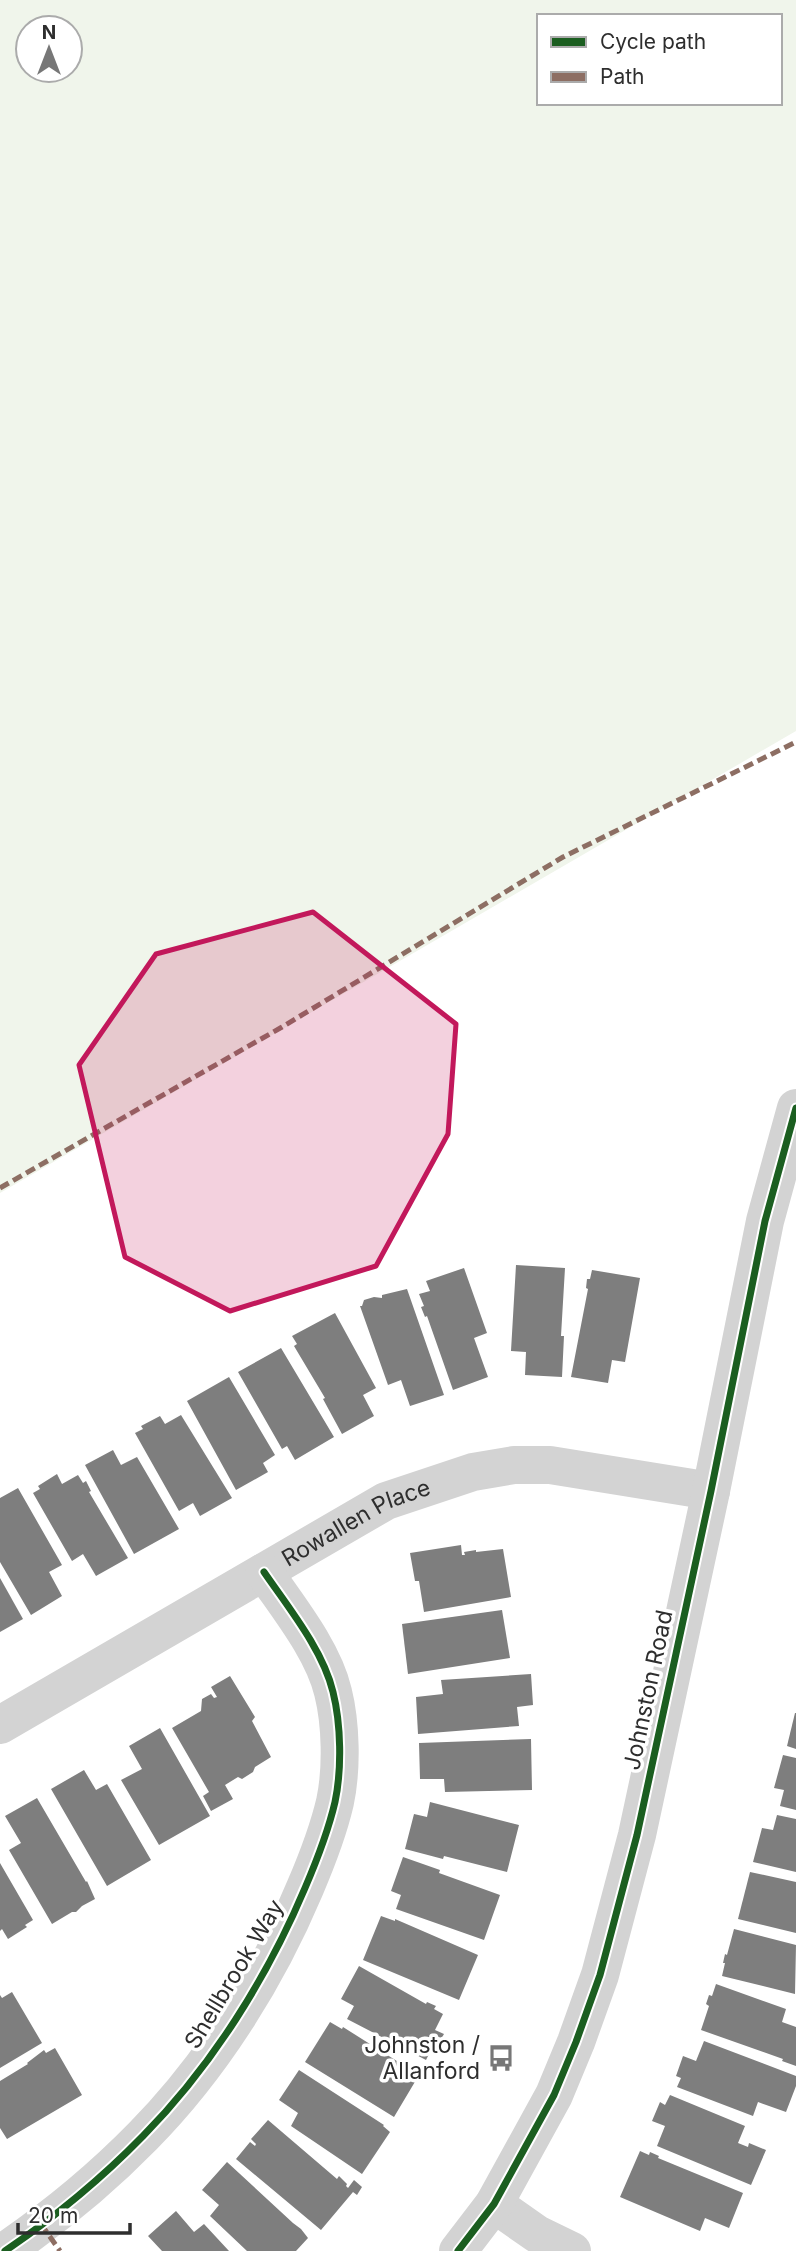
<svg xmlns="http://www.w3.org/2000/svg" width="796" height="2251" font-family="Inter,sans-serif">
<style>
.green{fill:#f0f5eb;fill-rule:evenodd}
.building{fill:#7e7e7e}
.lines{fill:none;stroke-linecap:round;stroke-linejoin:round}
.minor{stroke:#d3d3d3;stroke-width:38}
.quiet{stroke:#8d6e63;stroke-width:5;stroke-dasharray:10 5;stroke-linecap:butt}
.cycleway-casing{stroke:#fff;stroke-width:11}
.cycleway{stroke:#1b5e20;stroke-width:7}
.marked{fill:#c2185b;fill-opacity:0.2;stroke:#c2185b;stroke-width:5;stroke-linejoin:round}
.labels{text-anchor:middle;stroke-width:7;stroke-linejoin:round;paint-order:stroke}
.street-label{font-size:23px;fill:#2e2e2e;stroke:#fff}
.poi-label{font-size:23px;fill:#2e2e2e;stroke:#fff;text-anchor:end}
</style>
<rect width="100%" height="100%" fill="#fff"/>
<path class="green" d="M0,0H796V731L0,1193ZM539,16H780V103H539ZM28,28H70V70H28Z"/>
<g class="building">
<path d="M516,1265L565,1268L561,1336H564L562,1377L525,1375L526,1352L511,1351Z"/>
<path d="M464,1268L487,1333L474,1338L488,1377L453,1390L427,1316L425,1317L421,1307L424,1306L419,1294L430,1291L426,1281Z"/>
<path d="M592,1270L640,1278L625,1362L612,1360L608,1383L571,1377L588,1289L586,1288L587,1279H590Z"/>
<path d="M407,1289L444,1395L410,1406L401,1380L388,1385L360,1306H362L364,1300L374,1297L382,1298V1295Z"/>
<path d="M335,1313L376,1388L363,1395L374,1416L342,1434L323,1399L325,1398L294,1346L297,1344L292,1336Z"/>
<path d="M281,1348L334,1437L295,1460L287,1446L282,1449L238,1372Z"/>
<path d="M229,1377L275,1455L263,1463L268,1472L236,1490L187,1401Z"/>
<path d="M181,1415L232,1498L200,1516L193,1503L179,1511L135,1433L143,1429L141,1426L160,1416L165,1424Z"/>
<path d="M113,1450L121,1465L137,1457L179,1529L134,1554L85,1465Z"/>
<path d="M57,1474L62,1484L78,1475L83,1483L86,1481L91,1491L89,1492L128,1558L96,1576L83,1554L72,1561L33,1493L40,1489L38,1486Z"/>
<path d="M18,1488L62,1565L49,1572L62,1596L31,1615L0,1562V1498Z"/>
<path d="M461,1545L462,1555H465L464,1552L476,1550V1552L503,1549L511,1597L424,1612L419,1581H415L410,1553Z"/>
<path d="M0,1578L23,1619L0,1632Z"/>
<path d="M502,1610L510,1658L408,1674L402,1624Z"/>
<path d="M531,1674L533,1705L517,1707L519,1726L418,1734L416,1697L443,1694L441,1680Z"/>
<path d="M230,1676L255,1717L252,1721L271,1757L255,1767L253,1772L242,1779L238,1777L225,1785L233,1799L211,1811L203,1796L209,1792L172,1728L201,1711L202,1699L211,1694L214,1698L217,1697L211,1687Z"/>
<path d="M795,1713H796V1749L787,1746Z"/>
<path d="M160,1728L210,1816L159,1845L121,1780L142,1769L129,1746Z"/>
<path d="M531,1739L532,1790L445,1792L444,1779H420L419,1743Z"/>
<path d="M783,1755L796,1758V1810L780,1806L784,1790L774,1788Z"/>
<path d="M84,1770L96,1790L107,1784L151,1860L107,1886L51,1789Z"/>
<path d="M37,1798L86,1882L87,1881L95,1899L82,1906L76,1912H72L52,1924L9,1850L21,1843L5,1816Z"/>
<path d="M430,1802L519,1825L507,1872L444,1856L443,1859L405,1849L414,1814L427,1817Z"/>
<path d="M777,1815L796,1819V1872L753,1862L762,1828L773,1830Z"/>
<path d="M403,1857L440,1870L439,1873L500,1895L484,1940L396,1909L401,1895L391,1891Z"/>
<path d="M0,1863L33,1920L25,1925L27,1927L8,1939L2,1929L0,1931Z"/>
<path d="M750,1872L796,1882V1933L738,1919Z"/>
<path d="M381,1916L395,1921V1919L478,1955L459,2000L363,1960Z"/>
<path d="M734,1929L796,1945L795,1994L722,1976L725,1963H723L725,1954L727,1955Z"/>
<path d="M359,1966L426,2004L427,2002L436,2006L434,2009L443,2014L435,2030L444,2034L433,2053L430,2052L426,2060L347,2019L354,2006L341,1999Z"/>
<path d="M716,1984L786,2009L782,2022L796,2027V2066L782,2061L783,2059L701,2030L709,2006L706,2004L709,1995L712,1996Z"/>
<path d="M12,1992L42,2043L0,2068V1995L2,1998Z"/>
<path d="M330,2022L342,2029L343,2027L419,2075L394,2117L305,2062Z"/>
<path d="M704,2041L796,2076V2086L786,2112L758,2102L753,2116L677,2087L681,2078L676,2076L683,2056L696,2061Z"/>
<path d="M55,2048L82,2095L7,2139L0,2128V2081L28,2064L27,2063L44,2050L46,2053Z"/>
<path d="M299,2070L384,2125L383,2126L390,2132L362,2174L291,2126L298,2113L279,2100Z"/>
<path d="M670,2095L745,2126L738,2143L748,2147L749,2143L766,2150L751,2185L657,2146L665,2126L652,2121L660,2102L665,2105Z"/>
<path d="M268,2120L337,2179L339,2176L347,2184L346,2186L348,2188L354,2180L362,2187L357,2195L353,2192L321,2230L236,2159L250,2142L255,2146L256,2144L251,2139Z"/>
<path d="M640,2151L649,2155L650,2152L659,2156L658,2158L743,2193L729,2228L705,2218L700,2231L620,2197Z"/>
<path d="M227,2162L293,2223L301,2229L308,2238L296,2251H247L210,2216L219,2205L202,2190Z"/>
<path d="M176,2211L194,2232L204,2224L229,2251H162L148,2236Z"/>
</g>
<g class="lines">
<g class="minor">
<path id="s1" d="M0,1725L386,1501L473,1472L514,1465H550L711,1491"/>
<path d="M494,2204L537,2234L572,2251"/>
<path d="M5,2251C55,2217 101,2179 143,2136C212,2066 267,1978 305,1888C317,1860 328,1832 335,1802C342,1769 341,1724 333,1692C323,1650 288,1607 264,1572"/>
<path d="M458,2251L494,2204L554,2095L576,2042L600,1975L637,1835L711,1491L765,1221L796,1108"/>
</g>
<g class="quiet">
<path d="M0,1188L282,1027L563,857L796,742"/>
<path d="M41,2224L60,2251"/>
</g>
<defs>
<g id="cycleway">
<path d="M5,2251C55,2217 101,2179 143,2136C212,2066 267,1978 305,1888C317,1860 328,1832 335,1802C342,1769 341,1724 333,1692C323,1650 288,1607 264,1572"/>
<path d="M458,2251L494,2204L554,2095L576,2042L600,1975L637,1835L711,1491L765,1221L796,1108"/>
</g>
</defs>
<use href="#cycleway" class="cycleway-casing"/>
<use href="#cycleway" class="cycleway"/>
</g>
<path class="marked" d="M313,912L456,1024L448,1134L376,1266L230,1311L125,1257L79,1065L156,954Z"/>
<defs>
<symbol id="bus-bare" viewBox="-9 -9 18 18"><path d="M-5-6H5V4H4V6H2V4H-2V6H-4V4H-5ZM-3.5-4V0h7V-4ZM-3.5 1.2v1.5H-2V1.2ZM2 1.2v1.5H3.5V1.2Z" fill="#777" stroke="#fff" stroke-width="2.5" paint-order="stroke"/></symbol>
</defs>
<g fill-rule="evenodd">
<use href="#bus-bare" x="482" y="2039" width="38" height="38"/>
</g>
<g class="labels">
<g class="street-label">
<text dy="8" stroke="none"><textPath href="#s1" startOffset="410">Rowallen Place</textPath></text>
<text transform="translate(648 1690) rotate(-78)" y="8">Johnston Road</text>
<text transform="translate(234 1974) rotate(-59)" y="8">Shellbrook Way</text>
</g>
<g class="poi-label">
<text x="480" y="2053">Johnston /<tspan x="480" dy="26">Allanford</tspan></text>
</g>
</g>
<rect x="537" y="14" width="245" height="91" fill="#ffffff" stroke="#ababab" stroke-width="2"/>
<rect x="551" y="37" width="35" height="10" fill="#1b5e20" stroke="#ababab" stroke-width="2"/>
<text x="600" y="49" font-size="21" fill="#2e2e2e">Cycle path</text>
<rect x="551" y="72" width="35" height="10" fill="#8d6e63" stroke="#ababab" stroke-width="2"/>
<text x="600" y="84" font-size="21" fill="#2e2e2e">Path</text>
<g transform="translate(49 49)"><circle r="33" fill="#ffffff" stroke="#ababab" stroke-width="2"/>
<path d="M0-5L12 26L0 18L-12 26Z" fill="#777777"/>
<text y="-10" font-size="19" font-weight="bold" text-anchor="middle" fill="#2e2e2e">N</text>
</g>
<path d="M18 2223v10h112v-10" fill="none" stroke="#2e2e2e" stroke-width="3.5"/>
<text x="28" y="2223" font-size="21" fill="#2e2e2e" stroke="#ffffff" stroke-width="5" paint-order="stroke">20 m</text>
</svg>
